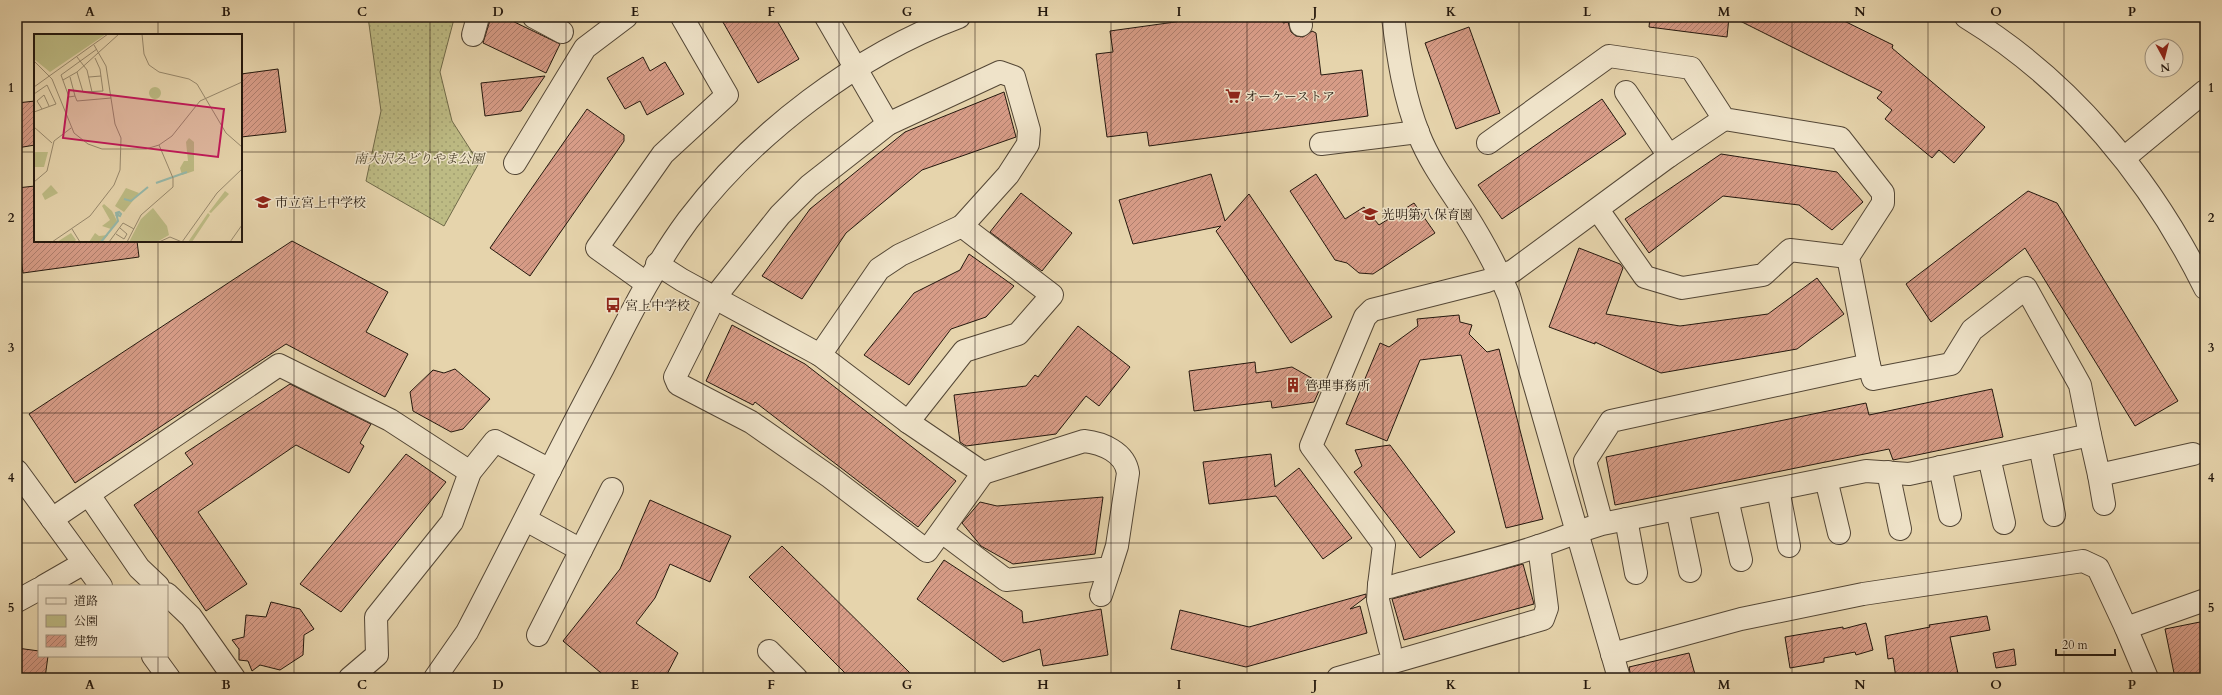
<svg xmlns="http://www.w3.org/2000/svg" width="2222" height="695" font-family="Cardo,'Noto Serif JP',serif">
<style>
.green{fill:url(#green-dots);stroke:#706a49}
.building{fill:url(#building-hatch);stroke:#24180e}
.lines{fill:none;stroke-linecap:round;stroke-linejoin:round}
.minor-casing{stroke:#544736;stroke-width:24}
.minor{stroke:#efe3c9;stroke-width:22}
.grid{fill:none;stroke:#24180e;stroke-width:1;stroke-opacity:0.55}
.labels{text-anchor:middle;stroke-width:3;stroke-linejoin:round;paint-order:stroke}
.poi-label{font-size:13px;fill:#24180e;stroke:#efe3c9;text-anchor:start}
.park-label{font-size:13px;font-style:italic;fill:#524931;stroke:#efe3c9}
.inset-river{fill:none;stroke:#96b8aa;stroke-width:2}
.inset-road{fill:none;stroke:#98896d;stroke-width:1}
.view{fill:#c2185b;fill-opacity:0.15;stroke:#c2185b;stroke-width:2}
.inset-edge{fill:none;stroke:#24180e;stroke-width:2}
.neatline{fill:none;stroke:#24180e;stroke-width:1.5}
.grid-label{font-size:13px;text-anchor:middle;font-weight:bold;fill:#24180e}
</style>
<defs>
<pattern id="green-dots" width="8" height="8" patternUnits="userSpaceOnUse"><rect width="8" height="8" fill="#bdbb84"/><path d="M2 2h.1M6 6h.1" fill="none" stroke="#a2a071" stroke-width="1.8" stroke-linecap="round"/></pattern>
<pattern id="building-hatch" width="6" height="6" patternUnits="userSpaceOnUse"><rect width="6" height="6" fill="#d79c87"/><path d="M-1 1l2-2M0 6l6-6M5 7l2-2" fill="none" stroke="#ae7e6d"/></pattern>
</defs>
<rect width="100%" height="100%" fill="#e6d4ac"/>
<filter id="stains"><feTurbulence type="fractalNoise" baseFrequency=".005" numOctaves="4"/><feColorMatrix values="0 0 0 0 .2 0 0 0 0 .09 0 0 0 0 .02 0 0 0 .5 -.17"/></filter>
<radialGradient id="worn" r=".72"><stop offset=".6" stop-color="#630" stop-opacity="0"/><stop offset="1" stop-color="#630" stop-opacity=".3"/></radialGradient>
<path class="green" d="M368,17H452L454,19L440,72L452,121L479,163L444,226L366,181L381,111Z"/>
<g class="building">
<path d="M491,17H504L560,44L546,73L483,43Z"/>
<path d="M720,17H775L799,59L758,83Z"/>
<path d="M1211,17H1283V23L1288,22L1291,32L1296,36L1303,37L1312,31L1316,33L1321,75L1362,70L1368,116L1149,146L1147,132L1107,137L1096,54L1113,52L1110,31Z"/>
<path d="M1650,17H1729L1727,37L1649,27Z"/>
<path d="M1732,17H1836L1893,45L1892,48L1985,127L1954,163L1939,150L1932,158L1885,119L1892,110L1877,98L1882,92Z"/>
<path d="M1469,27L1500,113L1456,129L1425,43Z"/>
<path d="M643,57L650,71L665,62L684,94L647,115L640,101L625,109L607,78Z"/>
<path d="M278,69L286,132L241,137V74Z"/>
<path d="M545,76L521,111L485,116L481,83Z"/>
<path d="M1004,92L1016,137L922,170L846,233L802,299L762,276L810,209L905,132Z"/>
<path d="M1602,99L1626,134L1502,219L1478,185Z"/>
<path d="M35,101V145L17,148V103Z"/>
<path d="M587,109L624,135V141L530,276L490,248Z"/>
<path d="M1721,154L1837,172L1863,202L1832,230L1799,205L1723,196L1649,253L1625,219Z"/>
<path d="M1211,174L1225,221L1249,194L1332,317L1291,343L1216,231L1221,226L1133,244L1119,200Z"/>
<path d="M1316,174L1345,219L1364,207L1379,225L1414,203L1435,233L1373,274L1359,273L1347,263L1335,260L1290,191Z"/>
<path d="M35,186V241H137L139,257L23,273L17,231V188Z"/>
<path d="M2028,191L2057,203L2178,401L2135,426L2025,248L1931,322L1906,284Z"/>
<path d="M1021,193L1072,233L1042,271L990,232Z"/>
<path d="M292,241L388,292L366,332L408,354L385,397L286,344L75,483L29,414Z"/>
<path d="M1579,248L1620,264L1623,268L1606,314L1680,326L1768,314L1817,278L1844,314L1797,349L1661,373L1595,342V344L1549,327Z"/>
<path d="M969,254L1014,286L986,317L951,329L909,385L864,355L914,293L960,270Z"/>
<path d="M1459,315L1460,322L1472,325L1469,334L1487,352L1499,349L1543,519L1506,528L1461,355L1420,360L1387,441L1346,424L1380,343L1389,347L1418,326L1417,319Z"/>
<path d="M732,325L805,364L956,481L918,527L755,402L753,405L706,381Z"/>
<path d="M1078,326L1130,367L1099,406L1086,396L1056,434L966,446L960,442L954,395L1026,386L1035,375L1038,377Z"/>
<path d="M1255,362L1256,373L1292,367L1315,380L1319,391L1314,402L1272,408L1271,401L1194,411L1189,371Z"/>
<path d="M455,369L490,399L463,429L451,432L413,411L410,392L433,370L444,373Z"/>
<path d="M290,384L371,424L360,443L364,446L349,473L296,445L198,512L247,584L206,611L134,505L193,464L185,453Z"/>
<path d="M1992,389L2003,437L1893,460L1889,449L1615,505L1606,457L1866,403L1869,415Z"/>
<path d="M1390,445L1455,532L1420,558L1354,472L1362,466L1355,450Z"/>
<path d="M406,454L446,482L341,612L300,584Z"/>
<path d="M1271,454L1275,487L1299,468L1352,538L1323,559L1276,496L1209,504L1203,462Z"/>
<path d="M1103,497L1095,554L1013,564L981,546L962,523L980,502L997,506Z"/>
<path d="M650,500L731,536L710,582L670,564L655,598L636,623L678,653L665,678H607L563,641L620,569Z"/>
<path d="M782,546L915,678H850L749,577Z"/>
<path d="M944,560L1022,611L1023,623L1101,609L1108,655L1043,666L1040,649L1003,662L917,599Z"/>
<path d="M1523,564L1534,604L1404,640L1392,599Z"/>
<path d="M1366,594V597L1350,609L1360,606L1367,633L1246,667L1171,649L1180,610L1249,627Z"/>
<path d="M271,602L300,609L314,629L304,635L303,655L280,670L260,665L252,671L248,661L239,660V649L232,640L244,637L246,615L266,617Z"/>
<path d="M1987,616L1990,630L1950,637L1959,678H1896L1893,658L1888,659L1885,636L1930,627L1929,625Z"/>
<path d="M2205,621V678H2175L2165,629Z"/>
<path d="M1866,623L1873,650L1856,655L1855,652L1824,658V662L1790,668L1785,637L1843,627V629Z"/>
<path d="M17,648L39,651V656H48L45,678H17Z"/>
<path d="M2014,649L2016,665L1996,668L1993,653Z"/>
<path d="M1689,653L1696,678H1631L1629,667Z"/>
</g>
<g class="lines">
<defs>
<g id="minor">
<path d="M534,17L562,32"/>
<path d="M826,17L888,124"/>
<path d="M1300,17L1301,25"/>
<path d="M1393,17C1398,58 1404,97 1419,135C1430,163 1449,188 1465,213C1482,240 1497,267 1509,296L1619,678"/>
<path d="M1966,17C2071,81 2151,179 2205,288"/>
<path d="M473,35L478,17"/>
<path d="M1626,92L1669,156"/>
<path d="M1488,143L1609,56L1691,68L1724,119L1840,138L1883,193V203L1848,257L1869,365"/>
<path d="M1321,144L1418,132"/>
<path d="M2124,158L2205,91"/>
<path d="M515,163L585,48L626,17"/>
<path d="M1598,210L1645,277L1682,288L1763,275L1790,250L1848,257"/>
<path d="M657,264L682,280L820,355L908,422L983,473L1084,441C1102,443 1125,452 1128,473L1117,546L1110,568L1006,580L942,532"/>
<path d="M646,283L597,248L663,154L727,95L682,17"/>
<path d="M820,355L879,269L900,255L962,226L1008,175L1028,144L1029,130L1014,77L1000,72L888,124L809,186L780,215L715,297L675,377L678,384L751,422L830,477L927,551L983,473"/>
<path d="M908,422L964,351L1018,334L1052,295L962,226"/>
<path d="M2090,435L2099,475L2193,454"/>
<path d="M2040,446L2054,515"/>
<path d="M1989,457L2004,523"/>
<path d="M1940,467L1950,515"/>
<path d="M17,471L101,586"/>
<path d="M1888,472L1900,529"/>
<path d="M2099,475L2104,504"/>
<path d="M1826,479L1839,533"/>
<path d="M1778,489L1789,546"/>
<path d="M89,495L139,568L158,586"/>
<path d="M1727,499L1741,560"/>
<path d="M1677,509L1690,571"/>
<path d="M52,519L279,365L390,420L470,472"/>
<path d="M1626,519L1636,573"/>
<path d="M526,520L581,550"/>
<path d="M1602,524L1585,461L1611,421L1869,365L1873,379L1951,364L1972,330L2026,288L2080,385L2090,435L1909,474L1866,471L1602,524C1581,530 1561,539 1539,546C1491,562 1439,573 1390,587L1379,585L1384,545L1311,446L1365,317L1372,310L1487,281L1513,271L1669,156L1724,119"/>
<path d="M1379,585L1378,600L1390,649"/>
<path d="M44,586L84,563"/>
<path d="M167,594L191,617L234,678"/>
<path d="M1101,595L1110,568"/>
<path d="M17,601L39,589"/>
<path d="M2126,628L2147,678"/>
<path d="M538,635L612,489"/>
<path d="M769,651L796,678"/>
<path d="M1612,654L1741,619L1863,594L2083,561L2098,568L2126,628L2205,600"/>
<path d="M153,656L169,678"/>
<path d="M350,678L377,655L376,617L452,522L470,472L495,441L550,470"/>
<path d="M435,678L467,632C513,545 556,455 603,368C629,317 654,266 688,220C754,133 857,55 959,17"/>
<path d="M1338,678L1543,619L1547,608L1539,546"/>
</g>
</defs>
<use href="#minor" class="minor-casing"/>
<use href="#minor" class="minor"/>
</g>
<path class="grid" d="M158,17V35M294,17V678M430,17V678M566,17V678M703,17V678M839,17V678M975,17V678M1111,17V678M1247,17V678M1383,17V678M1519,17V678M1656,17V678M1792,17V678M1928,17V678M2064,17V678M17,152H35M241,152H2205M158,241V586M17,282H2205M17,413H2205M17,543H2205M158,656V678"/>
<defs>
<symbol id="supermarket-bare" viewBox="-9 -9 18 18"><path d="M-6-5.5h2.5l.6 2H6L4.5 2H-2.5L-4.4-4H-6ZM-1.5 3.2a1.3 1.3 0 1 0 .1 0ZM3 3.2a1.3 1.3 0 1 0 .1 0Z" fill="#8f2418" stroke="#efe3c9" stroke-width="2.5" paint-order="stroke"/></symbol>
<symbol id="school-bare" viewBox="-9 -9 18 18"><path d="M0-5L7-2L0 1L-7-2ZM-4 1L0 2.5L4 1V4Q0 6-4 4Z" fill="#8f2418" stroke="#efe3c9" stroke-width="2.5" paint-order="stroke"/></symbol>
<symbol id="bus-bare" viewBox="-9 -9 18 18"><path d="M-5-6H5V4H4V6H2V4H-2V6H-4V4H-5ZM-3.5-4V0h7V-4ZM-3.5 1.2v1.5H-2V1.2ZM2 1.2v1.5H3.5V1.2Z" fill="#8f2418" stroke="#efe3c9" stroke-width="2.5" paint-order="stroke"/></symbol>
<symbol id="building-bare" viewBox="-9 -9 18 18"><path d="M-4-6H4V6H1V3H-1V6H-4ZM-2.5-4.3h1.7v1.8h-1.7ZM.8-4.3h1.7v1.8H.8ZM-2.5-1h1.7V.8h-1.7ZM.8-1h1.7V.8H.8Z" fill="#8f2418" stroke="#efe3c9" stroke-width="2.5" paint-order="stroke"/></symbol>
</defs>
<g fill-rule="evenodd">
<use href="#supermarket-bare" x="1222" y="85" width="22" height="22"/>
<use href="#school-bare" x="252" y="191" width="22" height="22"/>
<use href="#school-bare" x="1359" y="203" width="22" height="22"/>
<use href="#bus-bare" x="602" y="294" width="22" height="22"/>
<use href="#building-bare" x="1282" y="374" width="22" height="22"/>
</g>
<g class="labels">
<g class="poi-label">
<text x="1245" y="101">オーケーストア</text>
<text x="275" y="207">市立宮上中学校</text>
<text x="1382" y="219">光明第八保育園</text>
<text x="625" y="310">宮上中学校</text>
<text x="1305" y="390">管理事務所</text>
</g>
<g class="park-label">
<text x="419" y="163">南大沢みどりやま公園</text>
</g>
</g>
<g transform="translate(34 34)">
<rect width="208" height="208" fill="#e6d4ac"/>
<path d="M72,0L16,38L0,25V0ZM115 59a6 6 0 1 1 12 0a6 6 0 1 1-12 0ZM155,104L160,108V137L148,141L146,134L150,127H154L152,108ZM17,151L24,159L11,166L8,160ZM92,154L105,159L90,178L81,172ZM191,157L195,160L177,179L175,178ZM119,174L133,192L135,201L123,208H95L107,185ZM174,179L176,181L158,208H154Z" fill="#bdbb84"/>
<path d="M13,0H20L17,20H14L23,32L17,37L0,24V15L5,5ZM70,170L78,177L83,187L77,195L68,192L76,186L68,172ZM37,199L42,206L40,208H23ZM61,199L65,202L74,201L68,208H55Z" fill="#bdbb84"/>
<path d="M29,0H56L46,7L35,5ZM46,9L47,17L31,21L30,13ZM0,118H14L10,133H0Z" fill="#bdbb84"/>
<path class="inset-river" d="M122,149L153,138M90,165L97,167L114,153M67,208L84,187L82,179L85,178L87,180L86,182L83,181L85,180"/>
<path class="inset-road" d="M108,0L110,20L115,31L125,38L155,45L163,50L192,99L208,113M63,15L27,41L35,63L41,62L43,67L77,64M43,23L53,36L58,58M0,27L18,45L40,99L54,110L68,115H112L125,111L138,102L166,67L208,48M43,38L49,58L69,57L66,35L61,24M36,43L41,62M55,43L67,42M29,46L43,38L85,0M0,53L74,0M0,60L13,51L22,70L0,78M8,75L3,67L10,61L15,72M0,93L18,109M0,148L13,137L20,107L37,94M38,195L46,208M82,200L90,205L93,200L86,194M18,208L56,182L80,151L86,136L87,104L81,90L72,32L60,11M75,208L89,189L100,195M93,208L107,181L139,153V144L125,111M125,208L136,203L148,208M148,208L183,159L208,135M196,208L208,191"/>
<path class="view" d="M35,56L190,75L184,123L29,104Z"/>
<rect width="208" height="208" class="inset-edge"/>
</g>
<rect width="2222" height="695" fill="none" stroke="#e6d4ac" stroke-width="44"/>
<rect x="38" y="585" width="130" height="72" fill="#efe3c9" stroke="#9e927e"/>
<rect x="46" y="598" width="20" height="6" fill="#efe3c9" stroke="#9e927e"/>
<text x="74" y="605" font-size="12" fill="#24180e">道路</text>
<rect x="46" y="615" width="20" height="12" fill="#bdbb84" stroke="#9e927e"/>
<text x="74" y="625" font-size="12" fill="#24180e">公園</text>
<rect x="46" y="635" width="20" height="12" fill="url(#building-hatch)" stroke="#9e927e"/>
<text x="74" y="645" font-size="12" fill="#24180e">建物</text>
<g transform="translate(2164 58) rotate(173)"><circle r="19" fill="#efe3c9" stroke="#9e927e"/>
<path d="M0-3L7 15L0 10L-7 15Z" fill="#8f2418"/>
<text y="-6" font-size="11" font-weight="bold" text-anchor="middle" fill="#24180e">N</text>
</g>
<path d="M2056 649v6h59v-6" fill="none" stroke="#24180e" stroke-width="2"/>
<text x="2062" y="649" font-size="12" fill="#24180e" stroke="#efe3c9" stroke-width="3" paint-order="stroke">20 m</text>
<rect x="22" y="22" width="2178" height="651" class="neatline"/>
<g class="grid-label">
<text x="90" y="16">A</text>
<text x="226" y="16">B</text>
<text x="362" y="16">C</text>
<text x="498" y="16">D</text>
<text x="635" y="16">E</text>
<text x="771" y="16">F</text>
<text x="907" y="16">G</text>
<text x="1043" y="16">H</text>
<text x="1179" y="16">I</text>
<text x="1315" y="16">J</text>
<text x="1451" y="16">K</text>
<text x="1587" y="16">L</text>
<text x="1724" y="16">M</text>
<text x="1860" y="16">N</text>
<text x="1996" y="16">O</text>
<text x="2132" y="16">P</text>
<text x="11" y="92">1</text>
<text x="2211" y="92">1</text>
<text x="11" y="222">2</text>
<text x="2211" y="222">2</text>
<text x="11" y="352">3</text>
<text x="2211" y="352">3</text>
<text x="11" y="482">4</text>
<text x="2211" y="482">4</text>
<text x="11" y="612">5</text>
<text x="2211" y="612">5</text>
<text x="90" y="689">A</text>
<text x="226" y="689">B</text>
<text x="362" y="689">C</text>
<text x="498" y="689">D</text>
<text x="635" y="689">E</text>
<text x="771" y="689">F</text>
<text x="907" y="689">G</text>
<text x="1043" y="689">H</text>
<text x="1179" y="689">I</text>
<text x="1315" y="689">J</text>
<text x="1451" y="689">K</text>
<text x="1587" y="689">L</text>
<text x="1724" y="689">M</text>
<text x="1860" y="689">N</text>
<text x="1996" y="689">O</text>
<text x="2132" y="689">P</text>
</g>
<rect width="100%" height="100%" filter="url(#stains)"/>
<rect width="100%" height="100%" fill="url(#worn)"/>
</svg>
